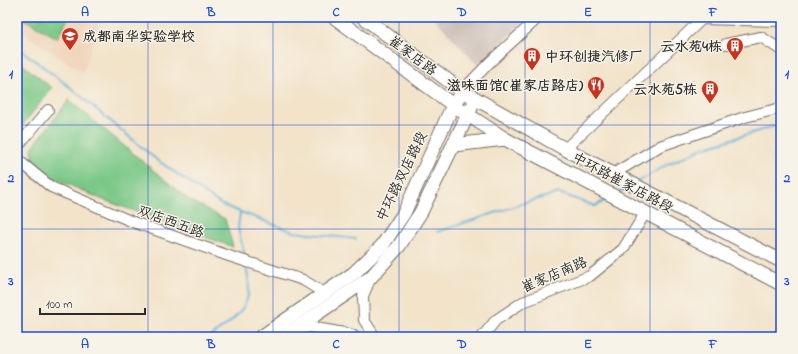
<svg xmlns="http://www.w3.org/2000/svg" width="798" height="354" font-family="'Indie Flower','LXGW WenKai TC',sans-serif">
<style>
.built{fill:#f0d5bc}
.industrial{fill:#cec1b9}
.green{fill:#7ac887;stroke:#527a59}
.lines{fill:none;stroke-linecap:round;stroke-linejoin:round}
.stream{stroke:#5babd5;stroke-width:2}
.minor-casing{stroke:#716b62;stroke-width:12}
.major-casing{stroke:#716b62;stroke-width:15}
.minor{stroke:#fff;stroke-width:10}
.major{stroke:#fff;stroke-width:13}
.grid{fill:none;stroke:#1d4ed8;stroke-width:1;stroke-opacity:0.55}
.labels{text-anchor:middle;stroke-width:3;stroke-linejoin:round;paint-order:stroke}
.poi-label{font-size:14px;font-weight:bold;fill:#2b2b2b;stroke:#f7f3e8;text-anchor:end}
.street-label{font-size:14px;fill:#2b2b2b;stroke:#f7f3e8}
.neatline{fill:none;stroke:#1d4ed8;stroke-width:1.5}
.grid-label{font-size:13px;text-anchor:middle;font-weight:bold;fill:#1d4ed8}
</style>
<rect width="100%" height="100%" fill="#f7f3e8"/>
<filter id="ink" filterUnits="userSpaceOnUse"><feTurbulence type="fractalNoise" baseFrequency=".025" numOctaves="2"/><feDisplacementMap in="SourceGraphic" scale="8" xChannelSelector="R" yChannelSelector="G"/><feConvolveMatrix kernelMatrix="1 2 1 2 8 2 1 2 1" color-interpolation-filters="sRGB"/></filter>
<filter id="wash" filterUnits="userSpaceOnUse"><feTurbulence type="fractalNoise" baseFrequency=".012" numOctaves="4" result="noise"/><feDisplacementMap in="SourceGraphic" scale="16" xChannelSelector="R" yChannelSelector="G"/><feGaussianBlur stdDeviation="0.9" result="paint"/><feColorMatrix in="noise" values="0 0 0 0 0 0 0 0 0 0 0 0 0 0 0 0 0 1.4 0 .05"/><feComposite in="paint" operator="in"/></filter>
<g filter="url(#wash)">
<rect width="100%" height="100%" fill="#f2e3c9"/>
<path class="built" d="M17,17H89L99,24L83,73L17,29Z"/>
<path class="industrial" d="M433,17H529L477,65Z"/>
<g class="green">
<path d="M21,17H69L57,38Z"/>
<path d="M17,60L52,88L17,132Z"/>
<path d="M69,100L189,200L225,219L233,247L101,199L56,179L34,163L32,148Z"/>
</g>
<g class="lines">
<g class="stream">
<path d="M17,47L71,88L157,160L222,205L294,232L356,239"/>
<path d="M638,182L666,165L703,148L781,124"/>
<path d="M619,192L627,188"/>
<path d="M240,213L238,228L245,257"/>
<path d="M437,232L531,201L559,193L595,206L608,199"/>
<path d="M210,337C227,324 249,312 249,287C249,280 247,272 246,265"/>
</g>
</g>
</g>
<g filter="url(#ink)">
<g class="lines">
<defs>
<g id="minor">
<path d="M726,44L761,37L781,50"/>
<path d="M462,91L490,62L539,17"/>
<path d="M17,147L48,110"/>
<path d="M565,149L702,19L781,21"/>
<path d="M17,159L51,187L133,222L229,256L303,280L324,293"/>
<path d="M613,174L660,146L745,117L781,108"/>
<path d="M371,277L363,296L364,320L375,337"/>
<path d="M295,331L310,327L350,334L355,337"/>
<path d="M482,337L496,320L523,302L590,276L623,249L646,212"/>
<path d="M778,337L781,332"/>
</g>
<g id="major">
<path d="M334,17L453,105L505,139L781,284"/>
<path d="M363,17L462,91L565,149L781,261"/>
<path d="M454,145L505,139"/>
<path d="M261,337L354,273L382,246L404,213L453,105L458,98"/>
<path d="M283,337L371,277L399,246L421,212L471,108"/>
</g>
</defs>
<use href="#minor" class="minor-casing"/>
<use href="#major" class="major-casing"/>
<use href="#minor" class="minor"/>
<use href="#major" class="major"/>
</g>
</g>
<path class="grid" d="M148,17V337M273,17V337M399,17V337M525,17V337M650,17V337M17,125H781M17,229H781"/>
<defs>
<symbol id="school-pin" viewBox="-11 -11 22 30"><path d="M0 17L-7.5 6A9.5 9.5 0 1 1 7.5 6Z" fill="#c8321e" stroke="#f7f3e8"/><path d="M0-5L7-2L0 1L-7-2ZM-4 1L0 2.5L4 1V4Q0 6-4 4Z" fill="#fff"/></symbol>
<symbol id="building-pin" viewBox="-11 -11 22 30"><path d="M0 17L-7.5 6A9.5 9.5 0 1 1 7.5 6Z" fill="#c8321e" stroke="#f7f3e8"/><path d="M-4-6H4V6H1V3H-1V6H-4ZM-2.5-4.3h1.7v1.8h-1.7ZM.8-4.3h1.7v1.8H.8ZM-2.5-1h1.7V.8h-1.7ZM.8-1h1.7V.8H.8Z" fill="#fff"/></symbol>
<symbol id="restaurant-pin" viewBox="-11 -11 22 30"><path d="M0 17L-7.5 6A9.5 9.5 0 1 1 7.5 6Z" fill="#c8321e" stroke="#f7f3e8"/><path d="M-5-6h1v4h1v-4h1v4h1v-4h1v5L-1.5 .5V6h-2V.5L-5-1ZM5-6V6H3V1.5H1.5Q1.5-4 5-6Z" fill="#fff"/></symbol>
</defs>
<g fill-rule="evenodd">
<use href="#school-pin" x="60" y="26" width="20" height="27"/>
<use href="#building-pin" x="725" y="36" width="20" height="27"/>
<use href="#building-pin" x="522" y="46" width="20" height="27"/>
<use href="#restaurant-pin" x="586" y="75" width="20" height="27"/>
<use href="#building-pin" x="700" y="79" width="20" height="27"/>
</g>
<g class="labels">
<g class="poi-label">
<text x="83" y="41" text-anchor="start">成都南华实验学校</text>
<text x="722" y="51">云水苑4栋</text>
<text x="545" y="61" text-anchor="start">中环创捷汽修厂</text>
<text x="583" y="90">滋味面馆(崔家店路店)</text>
<text x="697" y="94">云水苑5栋</text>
</g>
<g class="street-label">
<text transform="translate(413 55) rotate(37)" y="5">崔家店路</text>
<text transform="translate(401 176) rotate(-64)" y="5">中环路双店路段</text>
<text transform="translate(623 182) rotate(28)" y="5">中环路崔家店路段</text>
<text transform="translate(171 221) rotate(20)" y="5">双店西五路</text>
<text transform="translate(554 274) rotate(-23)" y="5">崔家店南路</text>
</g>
</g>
<rect width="798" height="354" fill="none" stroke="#f7f3e8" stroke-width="44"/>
<path d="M40 308v6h105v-6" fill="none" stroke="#2b2b2b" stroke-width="2"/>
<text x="46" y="308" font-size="12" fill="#2b2b2b" stroke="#f7f3e8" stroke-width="3" paint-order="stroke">100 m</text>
<rect x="22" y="22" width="754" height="310" class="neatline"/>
<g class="grid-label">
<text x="85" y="16">A</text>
<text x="211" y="16">B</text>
<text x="336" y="16">C</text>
<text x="462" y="16">D</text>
<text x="588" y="16">E</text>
<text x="713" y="16">F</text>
<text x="11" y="78">1</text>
<text x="787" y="78">1</text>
<text x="11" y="182">2</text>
<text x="787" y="182">2</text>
<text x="11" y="285">3</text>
<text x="787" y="285">3</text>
<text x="85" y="348">A</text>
<text x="211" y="348">B</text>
<text x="336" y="348">C</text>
<text x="462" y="348">D</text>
<text x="588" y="348">E</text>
<text x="713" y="348">F</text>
</g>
</svg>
